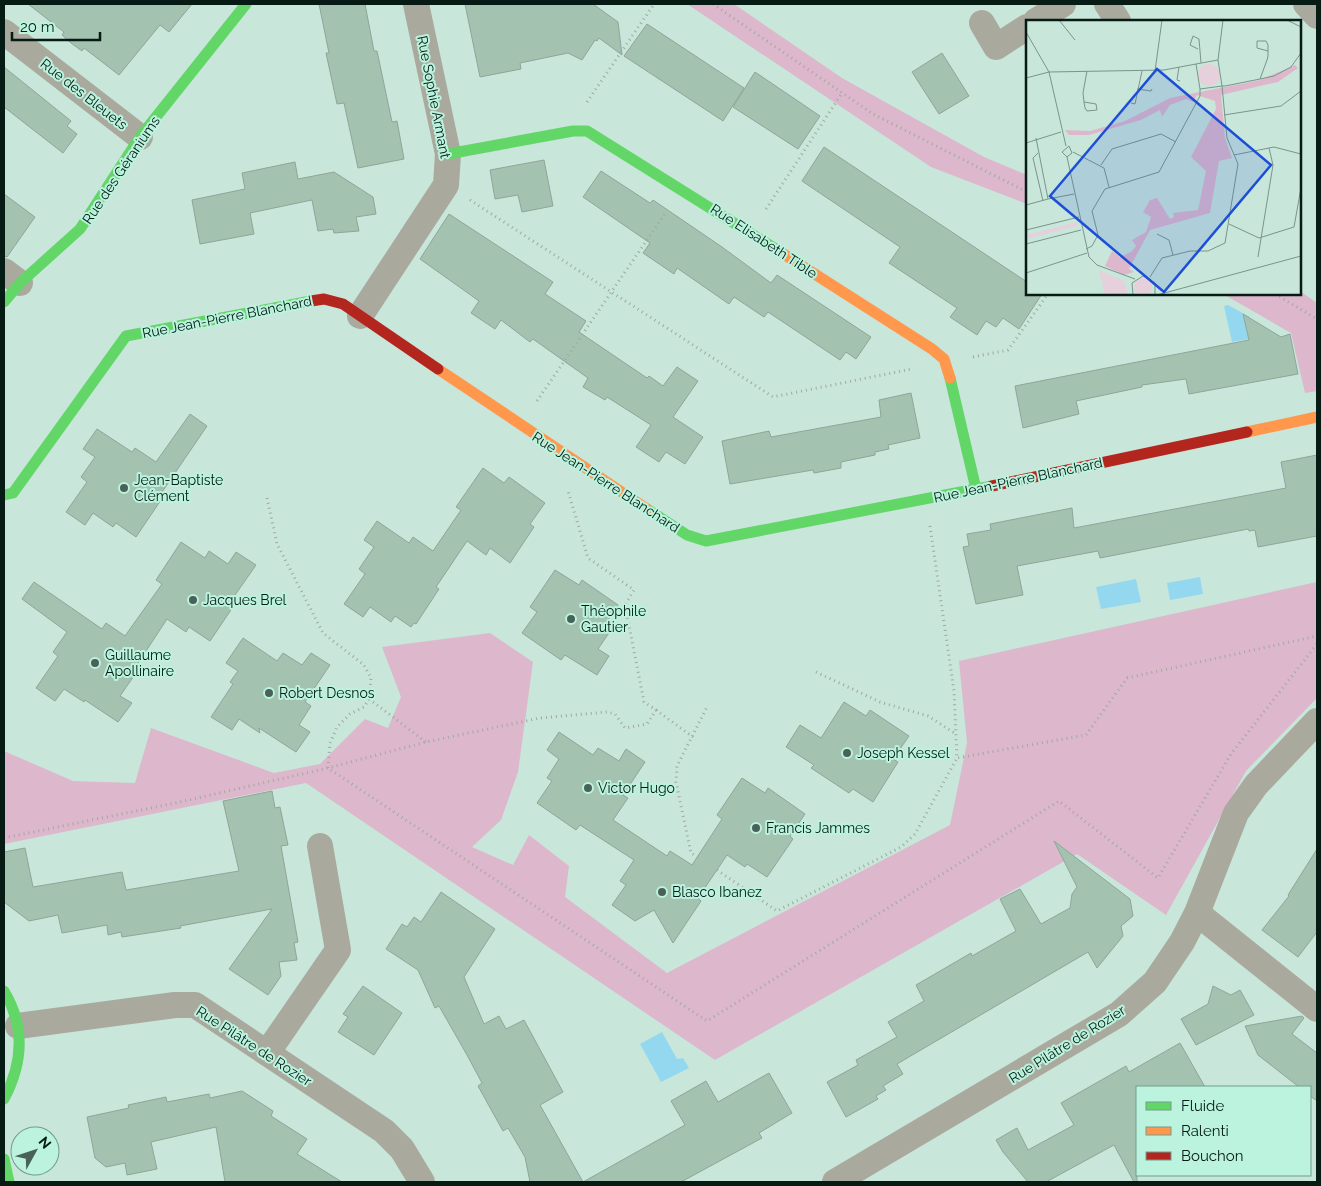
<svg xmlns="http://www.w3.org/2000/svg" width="1321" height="1186" font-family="Raleway,sans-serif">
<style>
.forest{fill:#ddb8cc}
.water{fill:#94d8f0}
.building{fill:#a4c2b0;stroke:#90a599}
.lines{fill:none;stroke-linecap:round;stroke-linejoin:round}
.path{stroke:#a1a99e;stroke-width:3;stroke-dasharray:1 4;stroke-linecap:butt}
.street{stroke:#a9a99e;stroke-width:26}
.fast{stroke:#63d668;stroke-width:11}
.slow{stroke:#ff974d;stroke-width:11}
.jam{stroke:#b3261e;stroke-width:11}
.poi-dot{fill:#496259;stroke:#bbf3de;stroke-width:2}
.labels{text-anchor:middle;stroke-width:4;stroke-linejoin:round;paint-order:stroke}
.street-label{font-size:14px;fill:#051b14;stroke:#bbf3de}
.poi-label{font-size:14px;fill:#051b14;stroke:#bbf3de;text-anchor:start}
.inset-road{fill:none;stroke:#7a958b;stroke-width:1}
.view{fill:#1d4ed8;fill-opacity:0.15;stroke:#1d4ed8;stroke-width:2.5}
.inset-edge{fill:none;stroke:#051b14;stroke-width:2.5}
</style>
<rect width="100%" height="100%" fill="#c8e6da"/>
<g class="forest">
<path d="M687,4H734L842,78L984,157L1027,175V204L931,167Z"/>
<path d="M1300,291L1317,303V391L1305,393L1291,333L1223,294H1300Z"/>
<path d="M1317,582V698L1246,771L1166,915L1077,854L715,1060L306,783L4,844V751L73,781L135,783L151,728L274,773L320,764L365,719L388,728L401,697L382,647L490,633L533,662L518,772L501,820L472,847L513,865L529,835L569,866L565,897L667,973L950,825L967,743L959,661Z"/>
</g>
<g class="water">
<path d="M1228,305L1250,317L1246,325L1249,339L1232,342L1224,306Z"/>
<path d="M1200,577L1203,594L1170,600L1167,583Z"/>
<path d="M1136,579L1141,602L1101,609L1096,587Z"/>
<path d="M662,1032L677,1059L683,1058L689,1068L661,1082L640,1044Z"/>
</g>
<g class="building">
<path d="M28,4H192L169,32L160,25L119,75L84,48L82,51L71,43L62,35L64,32Z"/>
<path d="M319,4H365L374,51H377L392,122L397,121L404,159L358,168L344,103L337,104L326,53H329Z"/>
<path d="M465,4H593L618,22L622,55L599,38L597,41L595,40L582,60L568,53L520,63L521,69L480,77Z"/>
<path d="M647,24L744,88L723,121L624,56Z"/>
<path d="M942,53L969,96L939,114L912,72Z"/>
<path d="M4,67L71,121L67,126L77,134L63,153L4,107Z"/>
<path d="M755,72L820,116L798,149L733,107Z"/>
<path d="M824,147L1027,282V294H1042L1019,329L1003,318L996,327L986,321L977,335L950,317L957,308L889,263L900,247L802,181Z"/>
<path d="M544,160L553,206L522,212L518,195L495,199L490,170Z"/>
<path d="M295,162L298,179L334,172L373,197L376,214L356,217L359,231L334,233L333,229L318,231L312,200L250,213L254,234L200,244L192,200L245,189L242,173Z"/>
<path d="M601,171L650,203L653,200L722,247L771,283L777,275L871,337L856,359L846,352L840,360L768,312L764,317L734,297L729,304L677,268L674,274L643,253L650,243L583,197Z"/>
<path d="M4,194L35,217L7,257L4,256Z"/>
<path d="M449,214L553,282L545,294L586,321L579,332L647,378L649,376L663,386L677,367L698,381L673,417L703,437L685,464L666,452L659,462L636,447L651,425L607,397L605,400L583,387L588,378L533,339L530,342L501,320L495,329L471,313L479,301L420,259Z"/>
<path d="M1243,314L1281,337L1290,334L1298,374L1189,394L1186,379L1142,385V387L1076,401L1079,414L1023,428L1015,386L1249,340Z"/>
<path d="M911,393L920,438L888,445L889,449L875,452V455L841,462V468L814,473L813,470L730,484L722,441L769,431L771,437L881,417L879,400Z"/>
<path d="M190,414L207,426L160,495L163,497L136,537L116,523L113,527L93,513L85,525L66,512L87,482L81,477L95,457L83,449L97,429L132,452L135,448L156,462Z"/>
<path d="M1317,455V536L1258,547L1255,530L1249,531L1248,529L1100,558L1098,551L1017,566L1023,595L976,604L963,547L969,546L967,534L991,530L990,524L1072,508L1074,528L1286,488L1281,462Z"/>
<path d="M483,468L504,483L509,477L545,503L530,524L534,527L510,563L490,548L486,555L467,541L436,587L439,589L416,624L414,623L411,627L395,616L391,622L370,607L363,617L344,604L365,574L359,569L374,547L364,540L377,521L409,543L413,537L433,551L461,510L456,507Z"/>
<path d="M181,542L205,558L209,551L228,564L236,552L256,565L233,598L237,601L210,641L189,627L186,632L167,619L133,671L136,673L120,696L132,703L118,722L85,700L84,702L64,689L55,701L36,688L58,656L53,652L67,632L22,599L34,582L102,629L106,623L125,636L162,584L156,580Z"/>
<path d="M555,570L579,585L582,580L618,605L604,626L611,630L598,649L609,656L597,675L565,655L561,660L522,633L537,612L530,607Z"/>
<path d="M243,638L277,661L283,653L302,665L311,653L330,665L305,702L311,706L299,725L310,732L296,752L259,728L260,733L239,719L232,730L211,717L233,684L230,682L238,671L226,663Z"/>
<path d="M844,702L866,716L870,710L909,736L893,759L898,762L873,802L853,789L849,793L811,768L814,765L786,747L800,725L821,738Z"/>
<path d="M559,732L593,755L598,748L619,761L626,749L645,762L623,795L628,798L613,820L667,856L670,851L692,865L722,819L717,815L742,778L765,793L768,788L805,814L790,836L793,839L767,877L747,864L745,867L727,855L698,898L701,901L673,943L654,910L635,921L612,905L626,885L620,881L634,860L580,825L576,830L537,803L552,781L547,778L559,759L547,750Z"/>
<path d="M272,791L275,808L280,807L288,845L281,846L298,942L294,943L297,960L279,962L281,976L268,995L229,969L272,909L180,926L181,928L122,937L121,932L108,935L107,925L62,933L58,915L29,921L4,902V852L25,848L33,887L122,872L126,890L239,871L223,801Z"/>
<path d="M1054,841L1130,899L1133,916L1121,926L1123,936L1097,968L1088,952L897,1064L903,1074L883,1086L886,1090L876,1096L878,1099L846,1117L827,1082L858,1065L856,1060L897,1037L888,1022L924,1001L916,985L971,953L972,956L1016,931L1000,899L1020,889L1041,924L1070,908L1072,894L1077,887Z"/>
<path d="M1317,849V932L1298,957L1262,930L1289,896L1288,895Z"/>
<path d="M441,892L495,929L464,977L484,1024L499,1016L506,1029L524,1020L563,1092L540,1105L583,1182L685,1125L671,1101L706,1081L718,1102L769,1073L792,1113L759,1133L762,1138L681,1182H530L525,1157L508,1128L503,1131L478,1086L482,1083L467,1055L439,1006L435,1008L418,970L386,949L402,924L407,927L414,917L421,922Z"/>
<path d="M363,986L402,1013L374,1055L338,1032L348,1017L343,1014Z"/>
<path d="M1213,986L1231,995L1240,990L1254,1015L1196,1045L1181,1019L1208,1004Z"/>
<path d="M1302,1016L1304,1018L1292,1034L1317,1053V1101L1310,1096V1087H1299L1258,1055L1245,1026Z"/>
<path d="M1180,1043L1205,1087H1137V1182H1134L1114,1145L1046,1182H1028L1003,1152L996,1140L1017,1128L1028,1150L1074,1125L1061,1103L1126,1066L1129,1072Z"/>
<path d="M242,1091L273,1111L271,1116L307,1139L297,1154L342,1182H225L216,1127L151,1142L157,1169L127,1175L125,1163L106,1167L95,1158L87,1117L129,1108L128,1105L166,1097L167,1102L209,1094L210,1098Z"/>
</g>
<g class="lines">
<g class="path">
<path d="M713,4L873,114L1027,192"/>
<path d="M587,102L654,4"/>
<path d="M470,200L773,397L911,369"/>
<path d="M766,209L842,93"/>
<path d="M1275,294L1317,319"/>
<path d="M973,357L1008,350L1048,294"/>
<path d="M537,401L666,212"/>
<path d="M267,498L277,544L323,633L364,665L371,678L369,699L364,707L350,714L337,727L330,743L328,768L426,742L540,718L607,712L615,714L625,728L647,724L656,710L644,702L625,605L634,590L588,558L568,491"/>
<path d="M930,526L954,691L957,758L1086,735L1127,678L1317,636"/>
<path d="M816,672L880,702L928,716L956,734"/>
<path d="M369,699L426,742"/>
<path d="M656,710L693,737"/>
<path d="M4,838L180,802L328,768L707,1021L1059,801L1158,878L1231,754L1317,644"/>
<path d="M698,857L691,853L676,782L677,766L707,707"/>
<path d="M717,870L777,911L901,847L915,834L957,758"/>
</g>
<g class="street">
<path d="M1107,4L1118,21"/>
<path d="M1306,4L1317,16"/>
<path d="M1036,21L1063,4"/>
<path d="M982,23L996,47L1027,27"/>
<path d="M4,32L140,137"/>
<path d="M4,271L20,283"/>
<path d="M360,316L446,185L448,154L416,4"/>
<path d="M1197,913L1317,1009"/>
<path d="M18,1026L175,1005H195L384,1131L402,1149L422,1182"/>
<path d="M267,1053L338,950L320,846"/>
<path d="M835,1182L1119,1014L1155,982L1182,942L1197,913L1236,813L1256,785L1317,721"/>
</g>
<g class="fast">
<path d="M448,154L573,131H587L782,253"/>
<path d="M4,302L20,283L80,229L140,137L246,4"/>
<path d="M950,378L976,489"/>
<path d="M4,495L13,493L126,336L311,301"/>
<path d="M647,509L687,535L706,541L992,486"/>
<path d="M4,991C25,1026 23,1063 4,1099"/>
<path d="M4,1159L9,1182"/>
</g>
<g class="slow">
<path d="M782,253L932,349L944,359L950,378"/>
<path d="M438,369L647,509"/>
<path d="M1247,432L1317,417"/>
</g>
<g class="jam">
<path d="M311,301L324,299L343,304L438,369"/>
<path d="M992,486L1247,432"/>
</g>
</g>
<g class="poi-dot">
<circle cx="124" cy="488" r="5"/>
<circle cx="193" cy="600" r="5"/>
<circle cx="571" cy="619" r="5"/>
<circle cx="95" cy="663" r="5"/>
<circle cx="269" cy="693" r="5"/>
<circle cx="847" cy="753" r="5"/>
<circle cx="588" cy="788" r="5"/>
<circle cx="756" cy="828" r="5"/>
<circle cx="662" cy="892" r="5"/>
</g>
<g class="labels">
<g class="street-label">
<text transform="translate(84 94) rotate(38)" y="5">Rue des Bleuets</text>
<text transform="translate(434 97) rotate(79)" y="5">Rue Sophie Armant</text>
<text transform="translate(121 170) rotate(-56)" y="5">Rue des Géraniums</text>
<text transform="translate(764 241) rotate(33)" y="5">Rue Elisabeth Tible</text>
<text transform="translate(227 317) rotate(-11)" y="5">Rue Jean-Pierre Blanchard</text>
<text transform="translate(1018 480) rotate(-12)" y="5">Rue Jean-Pierre Blanchard</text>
<text transform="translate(606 482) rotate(33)" y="5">Rue Jean-Pierre Blanchard</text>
<text transform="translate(1067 1044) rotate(-32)" y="5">Rue Pilâtre de Rozier</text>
<text transform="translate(254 1046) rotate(33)" y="5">Rue Pilâtre de Rozier</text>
</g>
<g class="poi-label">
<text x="134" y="485">Jean-Baptiste<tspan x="134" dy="16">Clément</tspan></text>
<text x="203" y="605">Jacques Brel</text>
<text x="581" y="616">Théophile<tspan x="581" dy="16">Gautier</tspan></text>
<text x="105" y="660">Guillaume<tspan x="105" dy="16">Apollinaire</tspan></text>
<text x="279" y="698">Robert Desnos</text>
<text x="857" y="758">Joseph Kessel</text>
<text x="598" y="793">Victor Hugo</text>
<text x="766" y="833">Francis Jammes</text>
<text x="672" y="897">Blasco Ibanez</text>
</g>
</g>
<g transform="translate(1026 20)">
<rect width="275" height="275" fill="#c8e6da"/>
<path d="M172 55a11 11 0 1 1 22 0a11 11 0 1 1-22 0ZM51,202V206L0,219V215ZM73,250L98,261L102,275H79ZM108 267a9 9 0 1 1 18 0a9 9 0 1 1-18 0Z" fill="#e6d0db"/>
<path d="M269,45L272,48L252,62L195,75L199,118L206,138L193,141L184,193L124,210L103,249L108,252L98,255L79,246L86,231L94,237L105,232L110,226L106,220L120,212L125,197L117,192L124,180L131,178L144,199L148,197L147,193L172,190L180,151L165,137L190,89L189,81L171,75L167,82L160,79L144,85L136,97L134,90L115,100L63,115H43L39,110L64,111L99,101L144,78L234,60Z" fill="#ddb8cc"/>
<path class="inset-road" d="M33,0L49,20M261,0L275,7M0,12L23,52L40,126M172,29L164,25L167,16L173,19L175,43M192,40L197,0M153,47L151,60L154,61M129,51L136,0M0,58L23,52L138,50L170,44M234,59L241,40L242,36V25L240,21H231V28L242,31M111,69L125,71L126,69M58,82L70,84L71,90L61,91L59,88L58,82L57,73L61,51M105,83L109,84L116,51M198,95L255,86L275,71M0,123L35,112M47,132L78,148L83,167M12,133L7,138L17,181M208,135L248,127L275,134M41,137L46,133L43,126L36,132L41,137L63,237L71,245L109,259M75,145L86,129L135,114L150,122M22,179L48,174M0,185L22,179L10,118M203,204L233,218L268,207L275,168M0,210L53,197M131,214L143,220L147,235M0,224L55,210M60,229L66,226L72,215L66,191L79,169L133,152L174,76V69M232,237L247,145L243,128M0,253L61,233M124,257L136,238L164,231H182L199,223L212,144L201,118L196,66L192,40L170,44L174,69L196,66H199L234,59L248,56L265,47L275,33M107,275L106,263L117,256L129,263V275M131,275L275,236"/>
<path class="view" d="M131,49L245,145L138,272L24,176Z"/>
<rect width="275" height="275" class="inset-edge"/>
</g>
<rect width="1321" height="1186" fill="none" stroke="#051b14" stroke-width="10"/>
<rect x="1136" y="1086" width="175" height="90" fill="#bbf3de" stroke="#729d8d"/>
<rect x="1146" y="1102" width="25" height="8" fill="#63d668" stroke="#729d8d"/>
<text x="1181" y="1111" font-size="15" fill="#051b14">Fluide</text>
<rect x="1146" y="1127" width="25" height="8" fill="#ff974d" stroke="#729d8d"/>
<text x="1181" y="1136" font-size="15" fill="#051b14">Ralenti</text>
<rect x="1146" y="1152" width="25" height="8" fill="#b3261e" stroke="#729d8d"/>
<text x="1181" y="1161" font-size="15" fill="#051b14">Bouchon</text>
<g transform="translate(35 1151) rotate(50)"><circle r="24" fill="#bbf3de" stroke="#729d8d"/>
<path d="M0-4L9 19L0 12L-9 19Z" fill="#496259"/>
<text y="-8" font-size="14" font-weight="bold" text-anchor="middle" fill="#051b14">N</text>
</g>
<path d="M12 32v8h88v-8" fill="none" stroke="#051b14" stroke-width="2.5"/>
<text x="20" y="32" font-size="15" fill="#051b14" stroke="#bbf3de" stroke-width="4" paint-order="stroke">20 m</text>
</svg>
